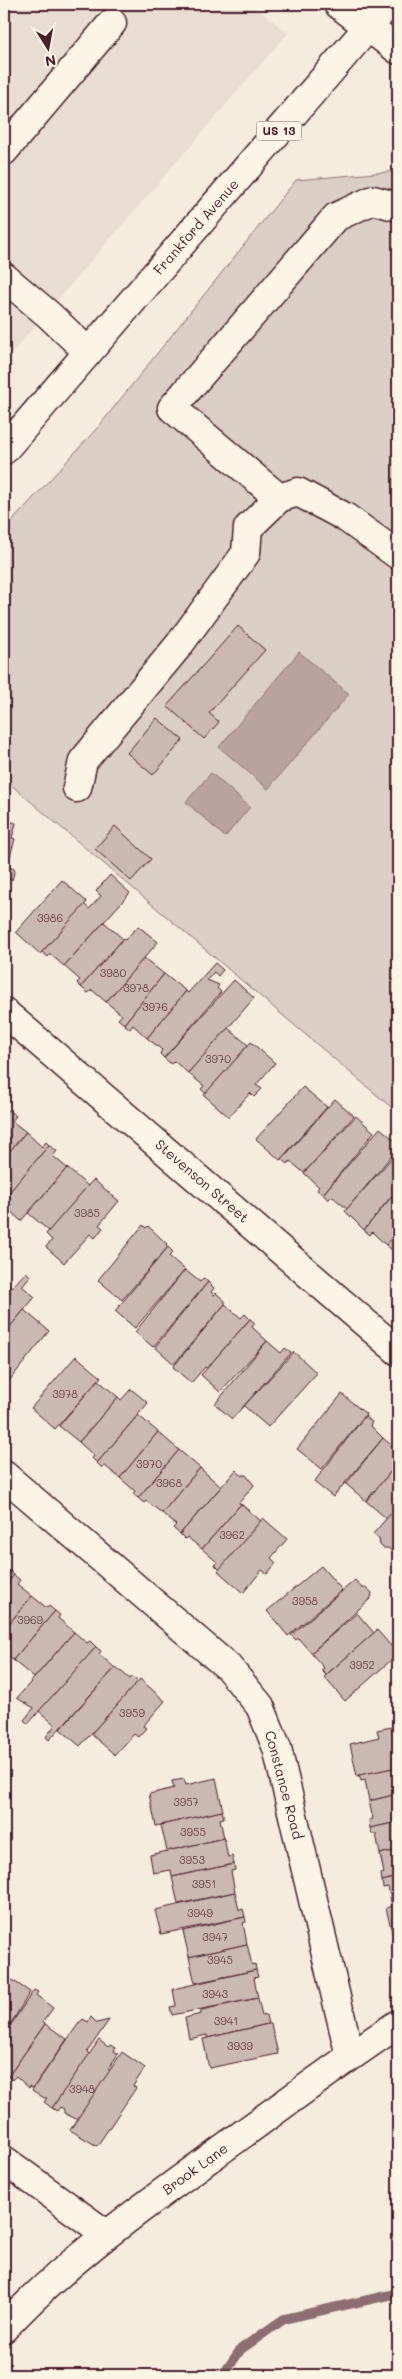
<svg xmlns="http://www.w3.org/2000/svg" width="402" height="2379" font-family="Mali,sans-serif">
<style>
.built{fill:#e8ddd0}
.green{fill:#dbcec4;stroke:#927678}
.water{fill:#b8a39e;stroke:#8c6e70}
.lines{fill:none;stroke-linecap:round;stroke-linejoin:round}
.stream{stroke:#8c6e70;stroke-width:10}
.building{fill:#cab9b1;stroke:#4a1f2b}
.minor-casing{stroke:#4a1f2b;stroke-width:31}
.major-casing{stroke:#4a1f2b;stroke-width:31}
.minor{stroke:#fcf5e5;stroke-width:28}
.major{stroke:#fcf5e5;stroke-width:28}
.labels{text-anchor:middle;stroke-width:5;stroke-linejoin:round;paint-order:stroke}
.number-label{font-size:11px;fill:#6a464c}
.shield{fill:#fcf5e5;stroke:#7f5f63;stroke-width:1}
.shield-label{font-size:12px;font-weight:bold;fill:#4a1f2b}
.street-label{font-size:14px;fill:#4a1f2b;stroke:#fcf5e5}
</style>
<rect width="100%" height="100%" fill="#f5ecde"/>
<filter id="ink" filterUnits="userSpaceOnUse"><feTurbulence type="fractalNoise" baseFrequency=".02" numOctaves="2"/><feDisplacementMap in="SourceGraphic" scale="10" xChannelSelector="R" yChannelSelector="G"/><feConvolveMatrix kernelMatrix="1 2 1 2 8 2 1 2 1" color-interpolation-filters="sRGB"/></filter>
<g filter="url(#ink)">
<path class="built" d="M4,4H251L288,33L4,362Z"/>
<path class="green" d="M398,171V1113L4,779V530L99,426L296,180Z"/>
<g class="water">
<path d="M299,652L349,694L268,789L219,747Z"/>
<path d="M211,773L250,807L225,837L186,802Z"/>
</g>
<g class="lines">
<path class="stream" d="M223,2375L241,2349L284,2319L398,2293"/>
</g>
<g class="building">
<path d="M238,626L265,650L209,713L219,722L204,739L167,706Z"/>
<path d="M157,718L183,740L153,775L127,753Z"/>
<path d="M4,820L16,823L12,838L15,839L7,867L15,869L12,880L6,878L4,886Z"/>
<path d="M115,826L151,859L131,881L95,849Z"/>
<path d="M110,875L130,893L64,966L50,954L48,957L42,952L84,904L89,909L101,896L96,891Z"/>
<path d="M62,880L87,902L40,954L16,932Z"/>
<path d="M104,922L123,939L81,987L77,983L80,980L64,966Z"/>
<path d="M138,926L158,942L106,1002L92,990L88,993L81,987L123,939L125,940Z"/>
<path d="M144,958L164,974L124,1024L118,1019L122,1015L106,1002Z"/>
<path d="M215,963L223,970L218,976L214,972L207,980L219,985L217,988L221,992L164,1058L160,1054L162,1050L147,1038L186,991L188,993Z"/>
<path d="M164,974L186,991L147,1038L133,1025L130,1029L124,1024Z"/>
<path d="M234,980L254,998L228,1028L188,1073L174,1061L171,1064L164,1058Z"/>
<path d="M228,1028L248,1045L206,1094L201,1089L204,1086L188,1073Z"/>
<path d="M251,1042L275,1063L256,1085L262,1089L254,1097L250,1093L229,1117L204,1095Z"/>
<path d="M303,1087L327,1107L280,1160L256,1139Z"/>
<path d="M335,1099L354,1116L304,1173L290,1161L288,1164L282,1159Z"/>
<path d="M8,1110L16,1116L12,1121L26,1132L4,1158V1115Z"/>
<path d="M356,1116L374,1132L323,1194L317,1190L319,1187L304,1173Z"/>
<path d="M380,1128L398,1143V1148L347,1209L332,1196L328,1200L323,1194Z"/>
<path d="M26,1132L42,1147L46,1142L49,1145L6,1197L4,1195V1158Z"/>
<path d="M49,1145L57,1151L53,1156L67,1168L21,1221L4,1205L10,1197L7,1195Z"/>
<path d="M398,1151V1188L364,1230L345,1211Z"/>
<path d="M67,1168L88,1186L49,1231L28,1213Z"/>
<path d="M94,1180L119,1201L99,1225L103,1228L95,1238L90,1234L64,1263L46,1247L52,1240L46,1234L92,1181Z"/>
<path d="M398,1189V1231L386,1245L372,1232L370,1235L364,1230Z"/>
<path d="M143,1225L146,1228L148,1226L167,1244L166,1245L168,1247L122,1300L98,1280Z"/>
<path d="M398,1231V1255L386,1245Z"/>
<path d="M168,1247L173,1252L169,1256L185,1270L135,1328L115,1311Z"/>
<path d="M185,1270L200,1282L203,1278L208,1282L153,1347L135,1332Z"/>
<path d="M26,1272L30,1276L22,1286L35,1297L4,1334V1296Z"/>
<path d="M4,1280L10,1286L4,1293Z"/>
<path d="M208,1282L214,1288L211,1292L214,1295L216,1293L225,1301V1304L174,1364L155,1347Z"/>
<path d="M225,1304L241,1318L245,1314L250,1319L207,1368L205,1367L191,1383L173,1367Z"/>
<path d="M24,1310L49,1331L5,1386L4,1334Z"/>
<path d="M250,1319L255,1323L252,1327L267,1341L220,1392L201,1375Z"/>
<path d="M267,1341L281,1353L285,1348L291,1353L232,1419L215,1404Z"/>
<path d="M294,1352L317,1373L268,1427L244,1406Z"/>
<path d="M76,1356L101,1377L55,1429L31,1408Z"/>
<path d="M98,1380L118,1397L79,1442L59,1426Z"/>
<path d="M131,1389L148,1403L97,1463L92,1458L94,1456L79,1442L118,1397L121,1400Z"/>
<path d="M342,1394L366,1414L322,1469L297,1449Z"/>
<path d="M138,1415L158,1432L120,1478L105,1466L102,1468L97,1463Z"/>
<path d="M365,1416L372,1422L370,1425L383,1438L333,1497L314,1482Z"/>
<path d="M158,1432L179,1450L138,1498L133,1494L135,1491L120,1478Z"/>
<path d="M383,1438L398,1451V1463L366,1501L346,1484Z"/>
<path d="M179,1450L200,1468L162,1513L146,1501L144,1503L138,1498Z"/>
<path d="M398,1463V1505L387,1519L366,1501Z"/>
<path d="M200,1468L221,1487L180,1534L173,1528L176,1525L162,1513Z"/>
<path d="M236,1470L241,1475H246L254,1485L239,1503L241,1504L202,1549L187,1537L185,1539L180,1534Z"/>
<path d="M241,1504L261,1521L220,1570L215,1565L217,1562L202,1549Z"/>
<path d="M398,1505V1548L394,1553L388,1548H383L380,1545L379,1539L373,1534Z"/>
<path d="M263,1518L287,1539L271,1558L276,1563L267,1574L262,1570L243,1593L218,1571Z"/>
<path d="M321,1566L342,1590L288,1636L267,1611Z"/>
<path d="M8,1570L14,1575L4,1587V1571L5,1572Z"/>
<path d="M14,1575L20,1580L17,1584L32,1596L4,1630V1587Z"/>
<path d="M355,1580L362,1588H367L372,1593L371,1598L311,1653L298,1638L296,1640L291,1635Z"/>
<path d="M32,1596L47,1608L49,1606L55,1611L13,1660L4,1652V1630Z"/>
<path d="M55,1611L60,1615L58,1618L74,1632L34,1678L13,1660Z"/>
<path d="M357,1613L374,1633L326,1675L321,1670L324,1668L311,1653Z"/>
<path d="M377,1630L398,1654L345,1701L324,1677Z"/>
<path d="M74,1632L87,1643L90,1641L96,1647L28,1724L24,1720L34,1708L17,1698Z"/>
<path d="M96,1647L101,1651L99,1654L115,1668L49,1740L46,1737L55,1725L39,1711Z"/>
<path d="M116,1667L130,1679L132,1676L138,1682L80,1746L60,1729Z"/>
<path d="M140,1679L165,1701L143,1726L146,1728L138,1737L134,1734L115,1755L91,1734Z"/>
<path d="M391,1727L393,1735L398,1734V1767L357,1776L350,1744L379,1737L377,1730Z"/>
<path d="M398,1767V1794L369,1801L365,1780L361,1781L359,1775Z"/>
<path d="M216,1778L223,1811L156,1826L149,1794L174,1788L172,1781L184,1779L186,1785Z"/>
<path d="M398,1794V1822L370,1828L369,1820L373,1819L369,1801Z"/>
<path d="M222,1811L224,1818L220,1819L224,1838L167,1851L161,1825Z"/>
<path d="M398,1822V1850L380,1854L376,1834H372L370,1828Z"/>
<path d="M224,1838L228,1857L232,1856L234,1864L172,1877L171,1870L153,1873L150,1855Z"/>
<path d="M398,1850V1877L382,1881L381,1874L384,1873L380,1854Z"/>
<path d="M234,1864L235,1870L231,1871L235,1892L178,1904L172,1877Z"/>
<path d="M398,1877V1905L392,1907L388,1887L383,1888L382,1881Z"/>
<path d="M235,1892L239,1910L243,1909L245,1917L161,1934L155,1910Z"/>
<path d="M398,1905V1939L394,1940L386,1908Z"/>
<path d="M245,1917L246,1922L243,1923L247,1944L189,1957L183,1931Z"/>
<path d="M247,1944L252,1965L255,1964L256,1970L195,1983L189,1957Z"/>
<path d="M256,1970L258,1977L254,1978L258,1998L172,2015L170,2007L176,2006L173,1989Z"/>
<path d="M9,1978L30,1992L4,2035V1986Z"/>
<path d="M34,1990L38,1992L36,1995L53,2008L43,2022L45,2024L8,2077L4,2074V2035Z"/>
<path d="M258,1998L262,2016L266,2015L268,2024L207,2038V2035L189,2039L185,2018L201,2014V2010Z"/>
<path d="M91,2017L97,2023L109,2020L87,2052L90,2055L52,2108L44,2102L47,2098H44L32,2090L79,2023L83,2019L88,2022Z"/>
<path d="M45,2024L67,2039L33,2088L30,2086L29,2088L16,2076L12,2080L8,2077Z"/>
<path d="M268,2024H271L278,2054L209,2068L203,2039Z"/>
<path d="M99,2040L108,2047L110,2045L116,2048L114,2051L118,2054L108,2069L111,2071L78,2120L64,2113V2109L60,2107L57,2111L52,2108Z"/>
<path d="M122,2052L145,2068L133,2086L136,2088L97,2146L70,2130Z"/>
</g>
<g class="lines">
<defs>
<g id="minor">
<path d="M338,4L368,27"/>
<path d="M4,151L112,23"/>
<path d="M398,207L373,200L336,217L172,408L279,498L298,492L345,517L398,555"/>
<path d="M4,277L49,315L88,352"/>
<path d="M77,788L83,761L179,645L246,553L248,528L279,498"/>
<path d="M4,1012L398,1351"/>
<path d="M4,1475L228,1667L260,1706L277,1748L350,2056"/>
<path d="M4,2160L106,2234"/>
<path d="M4,2328C64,2263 136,2212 207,2160C271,2114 333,2067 398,2024"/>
</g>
<g id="major">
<path d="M368,27L398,50"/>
<path d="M4,450L388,4"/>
</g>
</defs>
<use href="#minor" class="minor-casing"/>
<use href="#major" class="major-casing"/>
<use href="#minor" class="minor"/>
<use href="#major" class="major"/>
</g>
</g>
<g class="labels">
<g class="number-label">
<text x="50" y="922">3986</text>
<text x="113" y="977">3980</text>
<text x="136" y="992">3978</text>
<text x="155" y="1011">3976</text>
<text x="218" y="1063">3970</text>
<text x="87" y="1217">3985</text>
<text x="65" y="1398">3978</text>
<text x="149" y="1468">3970</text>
<text x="169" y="1487">3968</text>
<text x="232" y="1539">3962</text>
<text x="305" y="1605">3958</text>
<text x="30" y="1624">3969</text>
<text x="362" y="1669">3952</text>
<text x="132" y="1717">3959</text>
<text x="186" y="1806">3957</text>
<text x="193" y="1836">3955</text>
<text x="192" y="1864">3953</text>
<text x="204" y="1888">3951</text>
<text x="200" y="1917">3949</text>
<text x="215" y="1941">3947</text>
<text x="220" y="1964">3945</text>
<text x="215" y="1998">3943</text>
<text x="226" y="2025">3941</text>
<text x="240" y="2050">3939</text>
<text x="82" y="2093">3948</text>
</g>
<rect class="shield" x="256.5" y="121.5" width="45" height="19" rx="4"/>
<g class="shield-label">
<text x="279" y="135">US 13</text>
</g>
<g class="street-label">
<text transform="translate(196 227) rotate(-49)" y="5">Frankford Avenue</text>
<text transform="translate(202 1181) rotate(41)" y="5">Stevenson Street</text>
<text transform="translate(284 1785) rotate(75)" y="5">Constance Road</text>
<text transform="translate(195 2169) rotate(-36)" y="5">Brook Lane</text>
</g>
</g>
<rect width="402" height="2379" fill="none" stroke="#fcf5e5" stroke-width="20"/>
<rect x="10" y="10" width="382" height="2359" fill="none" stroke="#4a1f2b" stroke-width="2" filter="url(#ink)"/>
<g transform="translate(48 48) rotate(169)" stroke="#fcf5e5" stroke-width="4" paint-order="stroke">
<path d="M0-4L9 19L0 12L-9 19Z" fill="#4a1f2b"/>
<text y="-8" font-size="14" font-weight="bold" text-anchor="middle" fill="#4a1f2b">N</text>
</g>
</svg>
